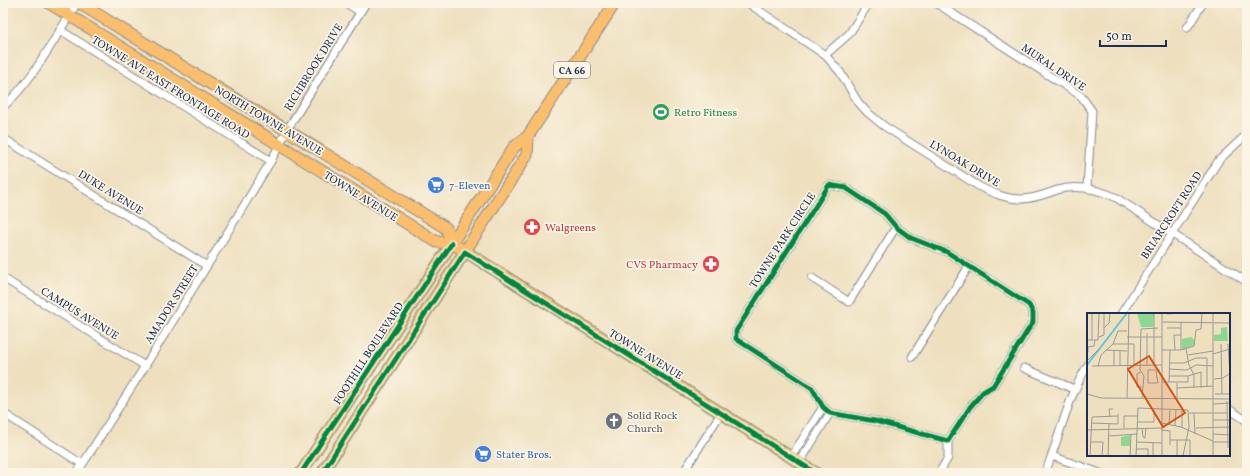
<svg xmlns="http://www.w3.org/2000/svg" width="1250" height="476" font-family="Vollkorn,serif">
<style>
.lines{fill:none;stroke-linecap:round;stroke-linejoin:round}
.minor-casing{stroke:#84888e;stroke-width:9}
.primary-casing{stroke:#84888e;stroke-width:13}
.minor{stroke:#fff;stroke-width:7}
.primary{stroke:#fabe6d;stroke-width:11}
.cycleway-casing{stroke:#fcf5e5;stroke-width:8}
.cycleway{stroke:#00873e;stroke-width:5}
.labels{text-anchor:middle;stroke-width:3.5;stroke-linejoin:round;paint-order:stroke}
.shield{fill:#fcf5e5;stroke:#5e6a86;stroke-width:1}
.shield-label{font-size:10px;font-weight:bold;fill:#1b2f5e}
.street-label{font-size:11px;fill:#1b2f5e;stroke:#fcf5e5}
.leisure-label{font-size:11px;fill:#27864d;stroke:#fcf5e5;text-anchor:start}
.shop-label{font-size:11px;fill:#366cbe;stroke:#fcf5e5;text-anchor:start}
.health-label{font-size:11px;fill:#be3a42;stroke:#fcf5e5;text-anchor:start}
.worship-label{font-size:11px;fill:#5b616d;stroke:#fcf5e5;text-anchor:start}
.inset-river{fill:none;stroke:#5fc5dd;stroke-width:2}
.inset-road{fill:none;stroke:#9a9998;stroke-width:1}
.view{fill:#d45514;fill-opacity:0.15;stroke:#d45514;stroke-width:2}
.inset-edge{fill:none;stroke:#1b2f5e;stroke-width:2}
</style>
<rect width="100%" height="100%" fill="#fcf5e5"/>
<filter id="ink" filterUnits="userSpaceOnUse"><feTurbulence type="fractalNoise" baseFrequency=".025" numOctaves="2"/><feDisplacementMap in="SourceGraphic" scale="8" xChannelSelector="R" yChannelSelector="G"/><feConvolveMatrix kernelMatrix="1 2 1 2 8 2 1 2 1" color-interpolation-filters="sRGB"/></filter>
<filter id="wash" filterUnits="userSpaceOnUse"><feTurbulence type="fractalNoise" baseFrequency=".012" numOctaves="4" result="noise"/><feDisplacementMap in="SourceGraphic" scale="16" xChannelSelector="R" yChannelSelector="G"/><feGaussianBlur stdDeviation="0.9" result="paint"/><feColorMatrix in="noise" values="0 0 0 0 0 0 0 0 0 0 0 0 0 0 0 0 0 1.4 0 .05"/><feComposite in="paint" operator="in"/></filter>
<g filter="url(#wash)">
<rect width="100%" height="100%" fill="#eee0bf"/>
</g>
<g filter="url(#ink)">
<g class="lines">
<defs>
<g id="minor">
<path d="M346,3L360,12"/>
<path d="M748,3L825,55L840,72L858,102L867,112L884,126L980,187C993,193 1006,199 1021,199C1033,199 1046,194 1057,190C1077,184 1097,189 1115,197L1247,282"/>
<path d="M936,3L1081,96L1092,111L1087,188"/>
<path d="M1187,28L1203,3"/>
<path d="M60,30L271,161"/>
<path d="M825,55L849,34L869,3"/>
<path d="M3,107C33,81 55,37 77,3"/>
<path d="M3,138L207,266"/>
<path d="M829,185L846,188L885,214L896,227L911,238L947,252L1029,305L1033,313V322L993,386L983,392L970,407L948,441L875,421L830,413L823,407L812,388L736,339V331Z"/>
<path d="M3,278L145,366"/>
<path d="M812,278L849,302L896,227"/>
<path d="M1121,314L1219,160L1247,134"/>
<path d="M912,357L969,266"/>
<path d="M1024,368L1074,389"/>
<path d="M1229,409L1247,421"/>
<path d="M3,413L82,464"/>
<path d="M1052,456L1100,473"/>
<path d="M791,457L823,407"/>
<path d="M800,462L830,413"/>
<path d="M77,473L145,366L207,266L271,161L287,130L366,3"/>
<path d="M683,473L721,413"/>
<path d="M939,473L948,458V441"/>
<path d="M1045,473C1060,437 1067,398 1088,365"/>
</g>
<g id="primary">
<path d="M49,3L437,242L452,243L816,473"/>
<path d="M79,3L446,228L452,243"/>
<path d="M301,473L452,243L514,147L528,136L615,3"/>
<path d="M322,473L527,155L528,136"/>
</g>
</defs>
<use href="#minor" class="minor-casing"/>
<use href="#primary" class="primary-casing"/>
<use href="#minor" class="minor"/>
<use href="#primary" class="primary"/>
<defs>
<g id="cycleway">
<path d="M829,185L846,188L885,214L896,227L911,238L947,252L1029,305L1033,313V322L993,386L983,392L970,407L948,441L875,421L830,413L823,407L812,388L736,339V331Z"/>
<path d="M301,473L452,243"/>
<path d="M322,473L465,252L816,473"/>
</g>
</defs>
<use href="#cycleway" class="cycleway-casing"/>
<use href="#cycleway" class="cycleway"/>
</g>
</g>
<defs>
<symbol id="stadium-disc" viewBox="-11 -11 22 22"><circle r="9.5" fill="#2e9e5b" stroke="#fcf5e5"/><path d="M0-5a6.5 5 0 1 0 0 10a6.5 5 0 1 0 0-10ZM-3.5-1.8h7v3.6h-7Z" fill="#fff"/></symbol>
<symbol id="supermarket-disc" viewBox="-11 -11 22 22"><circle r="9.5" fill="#3f7fe0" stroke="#fcf5e5"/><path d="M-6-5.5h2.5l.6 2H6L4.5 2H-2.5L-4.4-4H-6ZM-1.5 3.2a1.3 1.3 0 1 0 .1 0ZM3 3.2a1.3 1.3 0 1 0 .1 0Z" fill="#fff"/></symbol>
<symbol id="pharmacy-disc" viewBox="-11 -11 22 22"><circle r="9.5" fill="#e0444e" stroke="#fcf5e5"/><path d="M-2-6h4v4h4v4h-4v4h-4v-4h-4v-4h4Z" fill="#fff"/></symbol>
<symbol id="church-disc" viewBox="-11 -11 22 22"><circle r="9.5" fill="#6b7280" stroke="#fcf5e5"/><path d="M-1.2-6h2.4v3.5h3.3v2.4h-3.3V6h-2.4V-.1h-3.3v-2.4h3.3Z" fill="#fff"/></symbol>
</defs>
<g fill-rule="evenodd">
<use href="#stadium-disc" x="651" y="102" width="20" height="20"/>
<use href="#supermarket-disc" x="426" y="175" width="20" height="20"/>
<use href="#pharmacy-disc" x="522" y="217" width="20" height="20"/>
<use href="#pharmacy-disc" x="701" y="254" width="20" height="20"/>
<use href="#church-disc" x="604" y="411" width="20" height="20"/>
<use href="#supermarket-disc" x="473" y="444" width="20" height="20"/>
</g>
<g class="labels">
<rect class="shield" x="554" y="62" width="36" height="16" rx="3"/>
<g class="shield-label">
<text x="572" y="74">CA 66</text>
</g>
<g class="street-label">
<text transform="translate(313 67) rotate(-58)" y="4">RICHBROOK DRIVE</text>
<text transform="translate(1054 67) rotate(34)" y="4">MURAL DRIVE</text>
<text transform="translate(171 87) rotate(32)" y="4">TOWNE AVE EAST FRONTAGE ROAD</text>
<text transform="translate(269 120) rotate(31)" y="4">NORTH TOWNE AVENUE</text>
<text transform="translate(965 163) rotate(31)" y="4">LYNOAK DRIVE</text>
<text transform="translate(111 192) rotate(32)" y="4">DUKE AVENUE</text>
<text transform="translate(361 196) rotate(32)" y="4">TOWNE AVENUE</text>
<text transform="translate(1171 215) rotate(-57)" y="4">BRIARCROFT ROAD</text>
<text transform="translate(782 240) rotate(-57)" y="4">TOWNE PARK CIRCLE</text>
<text transform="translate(171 304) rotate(-58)" y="4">AMADOR STREET</text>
<text transform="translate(80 313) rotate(32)" y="4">CAMPUS AVENUE</text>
<text transform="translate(368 353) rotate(-57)" y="4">FOOTHILL BOULEVARD</text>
<text transform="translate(646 354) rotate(32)" y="4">TOWNE AVENUE</text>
</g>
<g class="leisure-label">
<text x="674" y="116">Retro Fitness</text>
</g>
<g class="shop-label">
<text x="449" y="189">7-Eleven</text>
<text x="496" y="458">Stater Bros.</text>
</g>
<g class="health-label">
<text x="545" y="231">Walgreens</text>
<text x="698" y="268" text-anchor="end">CVS Pharmacy</text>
</g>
<g class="worship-label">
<text x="627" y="419">Solid Rock<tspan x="627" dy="13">Church</tspan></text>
</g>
</g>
<g transform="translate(1087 313)">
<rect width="143" height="143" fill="#eee0bf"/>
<path d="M50,0H67L66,14H54ZM140,14L141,28H127V22L134,21V15ZM104,24L108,27L107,32L95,37V26ZM43,122V133H34V124Z" fill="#8dd793"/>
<path class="inset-river" d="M0,52L40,0"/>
<path class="inset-road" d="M5,1V27M80,1L94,0M75,9L143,10M94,9V37M17,15L22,10L23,0M80,15H94M12,24L17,22V0M40,24H75M0,27H11L12,0M26,31H47V53M26,31L31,18H40M134,31L135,81M141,31L143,62M99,36L102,52L107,62V75M19,37L40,38M75,37H94L107,33L109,17L114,16L115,0M88,37L87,22H94M33,38V53M1,39V34L7,33L8,27M126,41L143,36M101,42L126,38M0,48L11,37M82,50H97L109,45H120V74M67,52V0M5,53L75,52M11,53L14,42L26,31M27,53V38M60,53V20M82,56L100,57L109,52L126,53M69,58L71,70H61V57H73M53,59L50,61V74H55M82,63H101L114,59V75M127,66L136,65L142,61M75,69H101V63M82,69L83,37M90,70V86M90,75L126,73M0,81L14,85L143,86M128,81H143M40,85L42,0M55,85L57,63L53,57L54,16L71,15M140,88L141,135M126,91L143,90M102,100H140M107,100L108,121M23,104L22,96H26M126,107H143M51,109H67V97M4,110L31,111V101M75,110L94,114L126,128M82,111L83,97M88,113L89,97M37,115V103H51M55,115L56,124L58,125L59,115M95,115V97M109,115L143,114M0,117L75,115M74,117L83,118V132M126,121L143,122M22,123L50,121M83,127H103V143M4,129H16L15,143M50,129L75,130M126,129H143M66,130V143M49,136H61V143M3,143L5,104L31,103M21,143L22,111M43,143L44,121M49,143L51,95L101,97L102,114L96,143M75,143V0M90,143V127M126,143V0"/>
<path class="view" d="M62,43L98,100L76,114L41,56Z"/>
<rect width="143" height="143" class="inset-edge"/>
</g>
<rect width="1250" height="476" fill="none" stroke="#fcf5e5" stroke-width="16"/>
<path d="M1100 40v6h66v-6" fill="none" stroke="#1b2f5e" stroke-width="2"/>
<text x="1106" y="40" font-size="12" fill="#1b2f5e" stroke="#fcf5e5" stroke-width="3" paint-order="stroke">50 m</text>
</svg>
